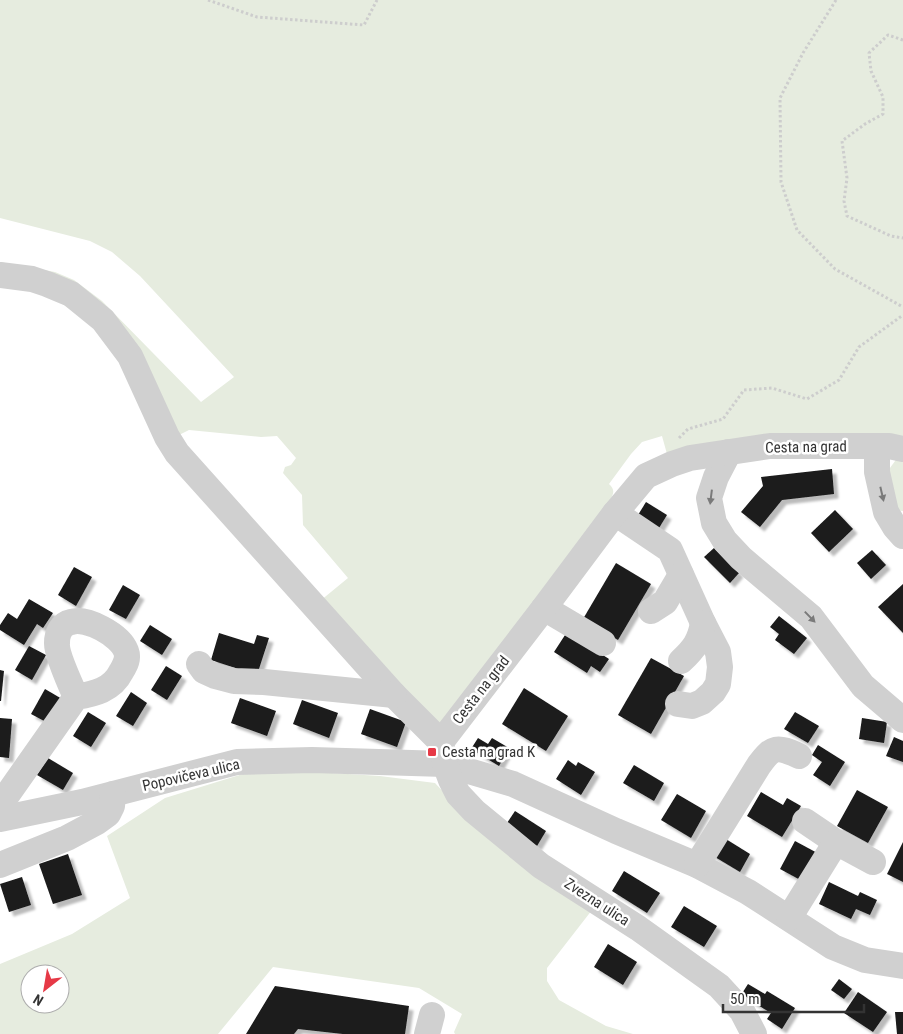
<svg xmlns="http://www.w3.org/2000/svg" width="903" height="1034" font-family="'Roboto Condensed',sans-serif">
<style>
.green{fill:#e6ecdf;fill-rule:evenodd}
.building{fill:#1a1a1a;filter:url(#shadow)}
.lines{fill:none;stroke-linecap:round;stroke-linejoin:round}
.path{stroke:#cdcdcd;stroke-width:3;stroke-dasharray:2.5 2.5;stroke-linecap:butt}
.minor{stroke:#d0d0d0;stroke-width:26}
.oneway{fill:#7a7a7a}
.poi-dot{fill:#e63946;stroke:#fff;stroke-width:2}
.labels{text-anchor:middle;stroke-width:5;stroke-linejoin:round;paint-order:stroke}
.street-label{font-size:15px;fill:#333;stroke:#fff}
.poi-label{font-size:15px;fill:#333;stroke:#fff;text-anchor:start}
</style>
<defs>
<filter id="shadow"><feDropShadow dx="4.5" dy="4.5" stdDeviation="1" flood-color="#0004"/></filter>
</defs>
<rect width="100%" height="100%" fill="#fff"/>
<g class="green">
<path d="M0,0H903V440L667,454L662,436L642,442L631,454L609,484C617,491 612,496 608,504L438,727L320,601L348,578L303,525L302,495L283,473L285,467L291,465L296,458L277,436L261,437L189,430L175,437L134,352L0,262L55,272L74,280L102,301L201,402L234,377L140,276L112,252L90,241L0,218Z"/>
<path d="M898,457L903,458V511L894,510L887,472Z"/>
<path d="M299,771L380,776L435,783L471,821L592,910L547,968V981L559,1000L606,1026L633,1034H455L454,1032L462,1014L419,988L273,967L218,1034H0V964L72,934L130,898L107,836L165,798L246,773ZM30,974H60V1004H30Z"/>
</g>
<g class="building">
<path d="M832,469L834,494L782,500L760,527L741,512L763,486L761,477Z"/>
<path d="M646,502L667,515L659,528L638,515Z"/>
<path d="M835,510L853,529L829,552L811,533Z"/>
<path d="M714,548L739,573L730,583L704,557Z"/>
<path d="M872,550L886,565L871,579L857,563Z"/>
<path d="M616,563L651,584L618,640L583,619Z"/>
<path d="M74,567L92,577L76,606L58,595Z"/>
<path d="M903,584V633L878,607Z"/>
<path d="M123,585L140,595L126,619L109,610Z"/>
<path d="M29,599L53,613L43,628L37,624L24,645L0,630V625L8,613L17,619Z"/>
<path d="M779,616L807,638L794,654L775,640L779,634L770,627Z"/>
<path d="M150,625L172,639L162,655L140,641Z"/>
<path d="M567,632L609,659L600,672L591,666L587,673L554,652Z"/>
<path d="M219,633L254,644L257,635L269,638L257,675L211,660Z"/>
<path d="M29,646L46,655L32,680L15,670Z"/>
<path d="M651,658L684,676L651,734L618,715Z"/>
<path d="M166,666L182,676L167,700L151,690Z"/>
<path d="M0,670L4,671L1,701H0Z"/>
<path d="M524,688L568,716L546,751L502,724Z"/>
<path d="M45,689L62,699L48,723L31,714Z"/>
<path d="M131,692L147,703L133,726L116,716Z"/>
<path d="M240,698L276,711L267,736L231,723Z"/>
<path d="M302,700L338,713L329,738L293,724Z"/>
<path d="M370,709L406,722L397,747L361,734Z"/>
<path d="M88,712L106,723L91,747L73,736Z"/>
<path d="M795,712L819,726L808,743L784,729Z"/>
<path d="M0,718L12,719L9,758L0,757Z"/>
<path d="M862,718L887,722L884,743L859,739Z"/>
<path d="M894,737L903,741V762L886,756Z"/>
<path d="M478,738L488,744L492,738L509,748L499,766L471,749Z"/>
<path d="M818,745L845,762L830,786L813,775L822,762L812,755Z"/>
<path d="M48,758L73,773L63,790L37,775Z"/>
<path d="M568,760L576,766L578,762L595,772L581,795L556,779Z"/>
<path d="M634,765L664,783L654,801L623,783Z"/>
<path d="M857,790L888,807L868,843L837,826Z"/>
<path d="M761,792L783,805L787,798L801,806L782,837L747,816Z"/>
<path d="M677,794L706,811L691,838L661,820Z"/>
<path d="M515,811L546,831L537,846L505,826Z"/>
<path d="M721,836L750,854L740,872L710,854Z"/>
<path d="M795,841L821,855L806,883L780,869Z"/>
<path d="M903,842V882L887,874Z"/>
<path d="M68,854L82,895L53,904L39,864Z"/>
<path d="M624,871L660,893L647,913L612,891Z"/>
<path d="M22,877L31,905L9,912L0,884Z"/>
<path d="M829,882L858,896L860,892L877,900L870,915L856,909L851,919L819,904Z"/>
<path d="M684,906L717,926L704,947L671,927Z"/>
<path d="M608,944L637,962L623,985L594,967Z"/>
<path d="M839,979L852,989L844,999L831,990Z"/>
<path d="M748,984L765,994L767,991L795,1008L782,1029L767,1019L771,1013L741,995Z"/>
<path d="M275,986L409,1006L405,1034H343L298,1029L294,1034H246Z"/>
<path d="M858,992L887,1012L873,1032L844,1013Z"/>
<path d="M895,1012H903V1034H897Z"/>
</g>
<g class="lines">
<g class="path">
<path d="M208,0L257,17L364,25L377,0"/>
<path d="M836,0L803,53L780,98L781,182L797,230L835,269L903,307"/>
<path d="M903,40L888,35L869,53L871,71L883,97V114L865,124L842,141L847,178L844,201L847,216L891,236L903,238"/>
<path d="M679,438L688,429L723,419L744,390L772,388L807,399L839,380L859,347L903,315"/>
</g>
<g class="minor">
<path d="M0,275L32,279L47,284L71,294L103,320L130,356L167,437L177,453L394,695L441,742"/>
<path d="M877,446V472L886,512L895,527L903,536"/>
<path d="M729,452L716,477L709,498L714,523L725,541L741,558L811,617L863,686L903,720"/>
<path d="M615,513L670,550L703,623L718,652L720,667L718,684L713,692L702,702L692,706L678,704"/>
<path d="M544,608L603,643"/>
<path d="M651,611L665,602L681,575"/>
<path d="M681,661C694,649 700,641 703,623"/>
<path d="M199,664L204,671L215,676L234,681L264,682L394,695"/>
<path d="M0,805L76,697C94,694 112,690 121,672C125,665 129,659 126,651C120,635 87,617 71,622C61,624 57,634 57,643C56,653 71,686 76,697"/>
<path d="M0,819L82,802L237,762L312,760L445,764L513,784L616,831L697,865L748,892L833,947L865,960L903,966"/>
<path d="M805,821L836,842"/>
<path d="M0,865L67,838L97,822L108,814L112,806L113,794"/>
<path d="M697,865L759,765C773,746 777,746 799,756"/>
<path d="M789,918L836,842L873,862"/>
<path d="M427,1034L432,1015"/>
<path d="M754,1034L742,1011L719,986L638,928L541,866L474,811L458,794L451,780L445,764L441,742L544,608L615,513L646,476L672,464L690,458L770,446H889L903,449"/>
</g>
</g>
<defs><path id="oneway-solid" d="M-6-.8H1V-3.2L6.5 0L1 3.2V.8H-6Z" transform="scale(1.25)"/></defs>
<g class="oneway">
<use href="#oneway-solid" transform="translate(882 494) rotate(77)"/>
<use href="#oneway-solid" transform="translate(711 497) rotate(97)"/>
<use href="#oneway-solid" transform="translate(810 617) rotate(46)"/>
</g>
<rect class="poi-dot" x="427" y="747" width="10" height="10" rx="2.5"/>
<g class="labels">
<g class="street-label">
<text transform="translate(806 447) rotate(-1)" y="5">Cesta na grad</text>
<text transform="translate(481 690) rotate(-52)" y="5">Cesta na grad</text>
<text transform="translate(191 775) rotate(-13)" y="5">Popovičeva ulica</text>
<text transform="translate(597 902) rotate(33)" y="5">Zvezna ulica</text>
</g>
<g class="poi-label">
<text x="442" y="757">Cesta na grad K</text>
</g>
</g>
<g transform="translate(45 989) rotate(211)"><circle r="24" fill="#ffffff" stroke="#adadad"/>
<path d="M0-4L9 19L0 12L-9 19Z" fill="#e63946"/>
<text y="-8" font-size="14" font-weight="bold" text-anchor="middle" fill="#333333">N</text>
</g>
<path d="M723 1004v8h141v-8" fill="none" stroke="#333333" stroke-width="2.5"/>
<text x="730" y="1004" font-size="15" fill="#333333" stroke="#ffffff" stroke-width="4" paint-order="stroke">50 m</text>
</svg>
